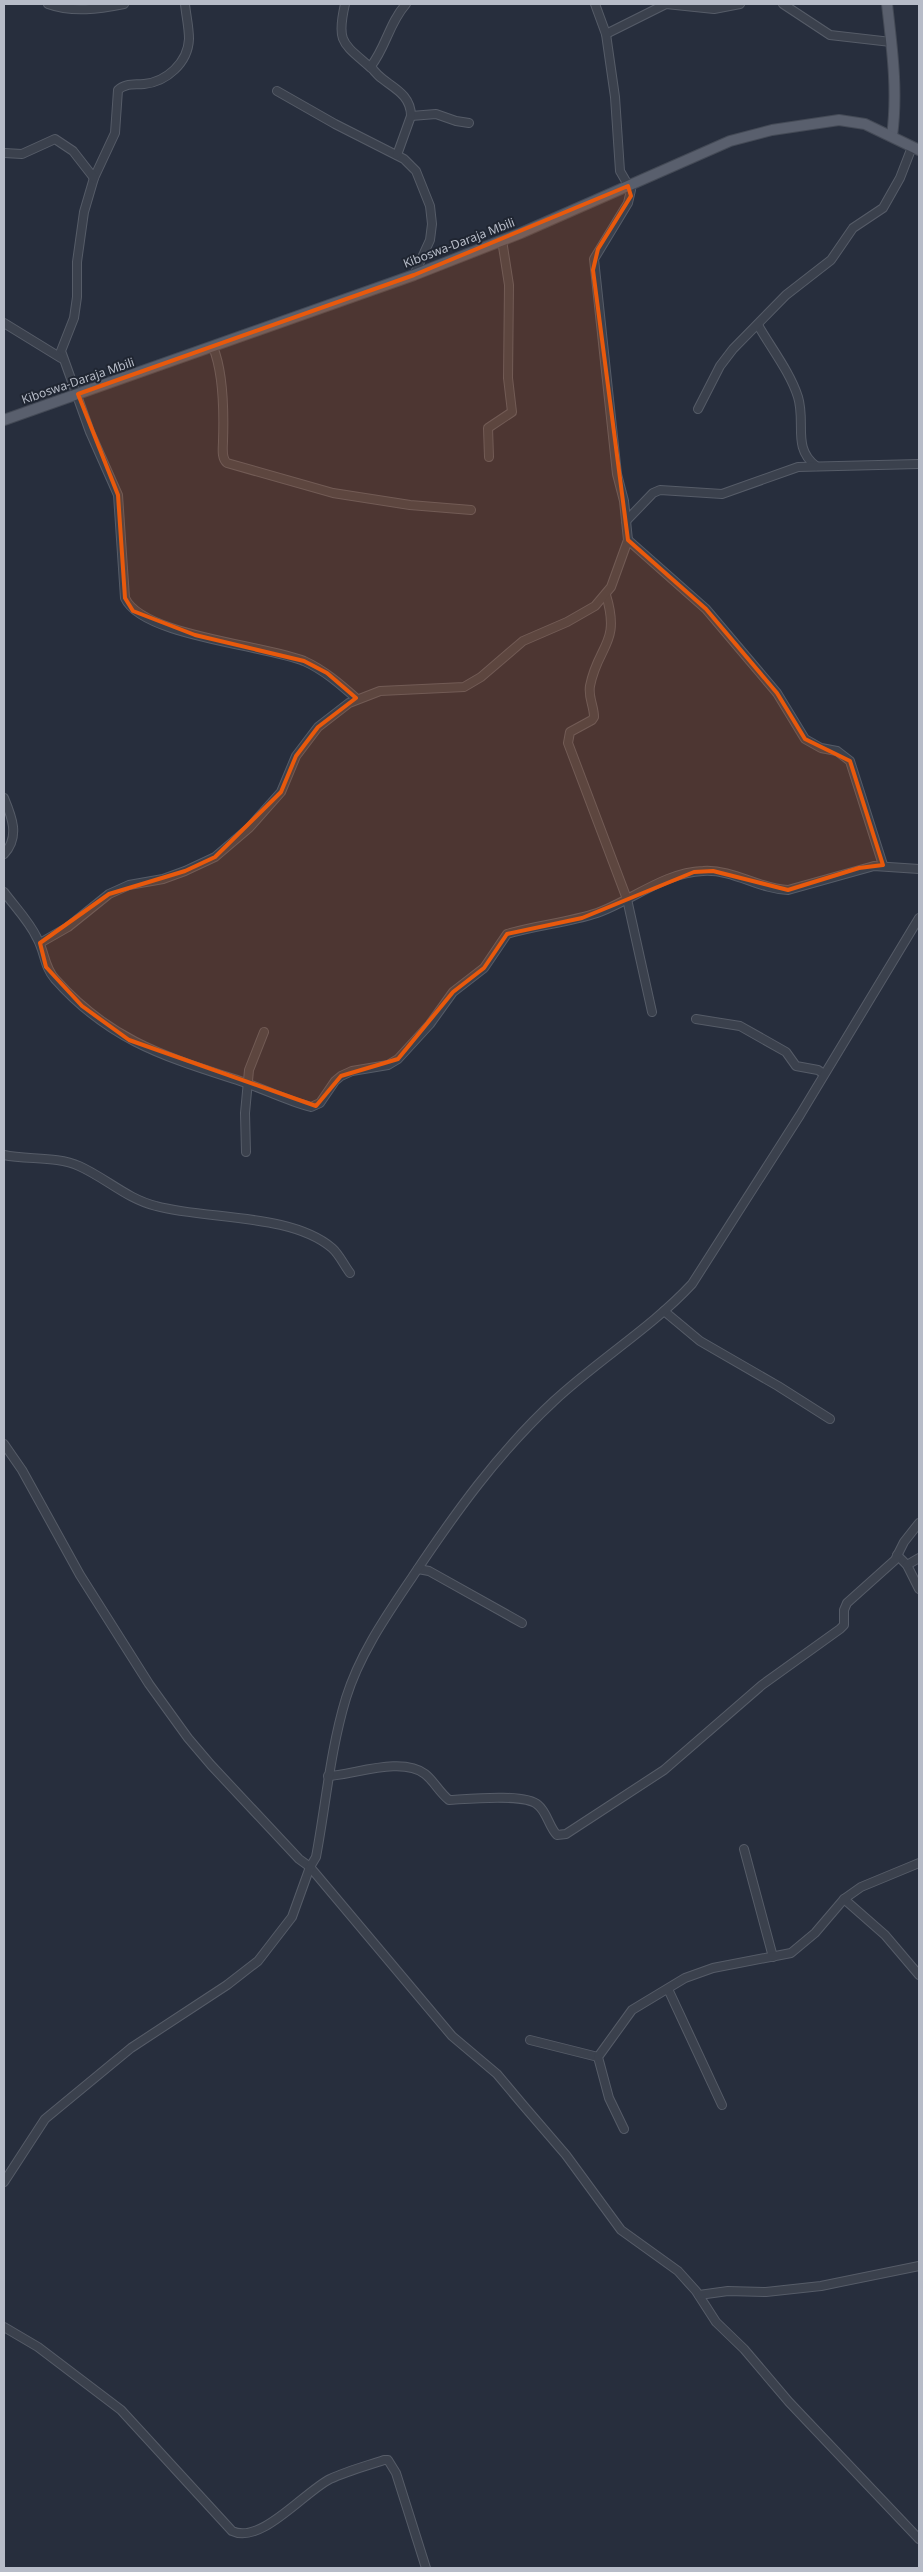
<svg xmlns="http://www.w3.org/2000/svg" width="923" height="2572" font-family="'Noto Sans',sans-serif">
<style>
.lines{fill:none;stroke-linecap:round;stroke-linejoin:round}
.minor-casing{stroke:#565c68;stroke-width:10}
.major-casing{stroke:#444a56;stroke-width:12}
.minor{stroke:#3b414d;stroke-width:8}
.major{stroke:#595f6d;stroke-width:10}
.marked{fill:#e8590c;fill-opacity:0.2;stroke:#e8590c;stroke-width:4;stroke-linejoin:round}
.labels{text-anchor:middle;stroke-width:4;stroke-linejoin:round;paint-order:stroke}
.street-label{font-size:12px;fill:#b7bcc8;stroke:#202632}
</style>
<rect width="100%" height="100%" fill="#272e3d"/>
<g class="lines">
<defs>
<g id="minor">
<path d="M48,4C73,13 99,9 124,4"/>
<path d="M185,4C186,15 189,27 189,39C188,63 166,82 144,84C134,85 125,83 118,90L115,133L94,178L84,212L77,262V297L74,318L61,351L90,432L118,495L125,598C142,636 265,645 304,661C324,670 340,684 357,699"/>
<path d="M345,4C336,43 343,43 371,68"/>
<path d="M783,4L830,35L891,42"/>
<path d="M606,34L666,4L714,9L740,4"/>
<path d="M277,91L335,124L404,159L416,171L430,206L432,224L430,240L414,275"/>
<path d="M411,116L436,114L456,121L469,123"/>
<path d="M4,153L22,154L55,139L73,151L94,178"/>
<path d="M397,155L411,116C411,88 380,85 371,66C386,47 389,23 406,4"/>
<path d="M4,323L61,358"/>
<path d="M758,325C771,348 790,372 798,397C806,423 792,448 816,466"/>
<path d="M213,347C224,374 224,412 223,441C223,448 221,458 227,463L333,493L410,505L471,510"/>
<path d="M698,409L720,366L733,349L786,295L831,260L853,228L883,208L900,178L912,147"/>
<path d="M489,457L488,428L512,412L508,378L509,285L502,240"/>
<path d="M626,521L653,493L660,490L722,494L798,467L919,464"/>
<path d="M628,540L706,609L777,693L805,739L821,748L837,751L850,761L883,865"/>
<path d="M606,595C621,644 598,645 590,686C588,697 594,706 594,717L592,720L570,732L568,743L627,899L652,1012"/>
<path d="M4,798C12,817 20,837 4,854"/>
<path d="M4,892C15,907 29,921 37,938C45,952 44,967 55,979C111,1042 167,1057 243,1082C266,1090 288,1101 311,1107L320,1103L335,1081L341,1076L352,1071L388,1065L398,1059L430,1024L453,992L484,968L507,934C536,925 567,923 597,913C631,901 665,872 703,871C733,869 759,889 788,890L874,866L919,869"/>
<path d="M40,943L68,927L109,894L129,885L163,879L185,871L215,857L249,828L281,792L296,756L318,727L349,703L380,691L464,687L481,677L523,641L567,622L595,606L611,587L628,540L624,501L617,474L594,259L628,203L631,190L620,171L615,97L606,34L595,4"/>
<path d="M696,1019L740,1026L786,1052L796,1066L818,1070L824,1074"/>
<path d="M246,1152L245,1113L249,1070L264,1032"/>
<path d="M4,1155C27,1160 57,1156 79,1166C106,1178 127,1199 156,1206C207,1220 291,1213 332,1248C339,1254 344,1265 350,1273"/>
<path d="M664,1311L700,1341L778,1386L830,1419"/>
<path d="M4,1444L22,1470L80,1575L149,1684L188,1738L211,1765L299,1859L310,1867L452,2036L497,2074L523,2105L566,2155L621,2230L678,2271L696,2291L716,2322L744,2349L789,2402L919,2539"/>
<path d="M897,1555L907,1565L919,1589"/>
<path d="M907,1565L919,1558"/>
<path d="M418,1569L429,1571L522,1623"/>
<path d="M328,1776C353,1775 402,1756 425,1774C434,1781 439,1792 449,1800C468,1799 525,1793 538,1805C547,1812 549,1827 557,1835L566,1834L664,1770L762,1685L840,1629L844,1625V1610L847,1603L895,1560L904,1542L919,1523"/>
<path d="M744,1849L773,1957"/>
<path d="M844,1899L885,1935L919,1975"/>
<path d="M668,1989L722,2105"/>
<path d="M530,2040L598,2057"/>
<path d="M624,2129L609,2098L598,2057L632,2010L685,1978L713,1968L791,1953L815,1933L844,1899L861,1887L919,1863"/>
<path d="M4,2182L45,2119L131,2048L227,1985L258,1961L292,1917L310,1867L316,1857C326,1804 330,1751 346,1698C360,1653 387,1615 413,1576C455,1513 498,1453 554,1401C598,1360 651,1328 692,1284L800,1115L919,918"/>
<path d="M699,2295L728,2291L766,2292L821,2286L919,2266"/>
<path d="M4,2327L38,2347L121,2410L232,2531C261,2545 304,2492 330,2479C347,2471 366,2466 384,2460H388L396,2473L426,2568"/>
</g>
<g id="major">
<path d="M887,4C892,48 898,91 892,136"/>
<path d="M4,420L414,275L521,233L730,141L772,130L839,120L865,124L919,150"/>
</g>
</defs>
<use href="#minor" class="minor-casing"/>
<use href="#major" class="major-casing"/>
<use href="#minor" class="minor"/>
<use href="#major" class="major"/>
</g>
<path class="marked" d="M628,186L631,196L598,249L593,270L628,540L706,609L777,693L805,739L850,761L883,865L859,868L788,890L713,871L694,872L582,918L507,934L484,968L453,992L398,1059L341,1076L316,1106L129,1040L82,1006L46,967L40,943L109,894L185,871L215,857L281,792L296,756L318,727L356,698L327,673L304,661L195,635L133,611L125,598L118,495L78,394L414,275Z"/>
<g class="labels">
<g class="street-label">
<text transform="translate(459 243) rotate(-21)" y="4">Kiboswa-Daraja Mbili</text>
<text transform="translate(78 381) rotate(-19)" y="4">Kiboswa-Daraja Mbili</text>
</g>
</g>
<rect width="923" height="2572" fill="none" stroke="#b7bcc8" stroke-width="10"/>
</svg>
